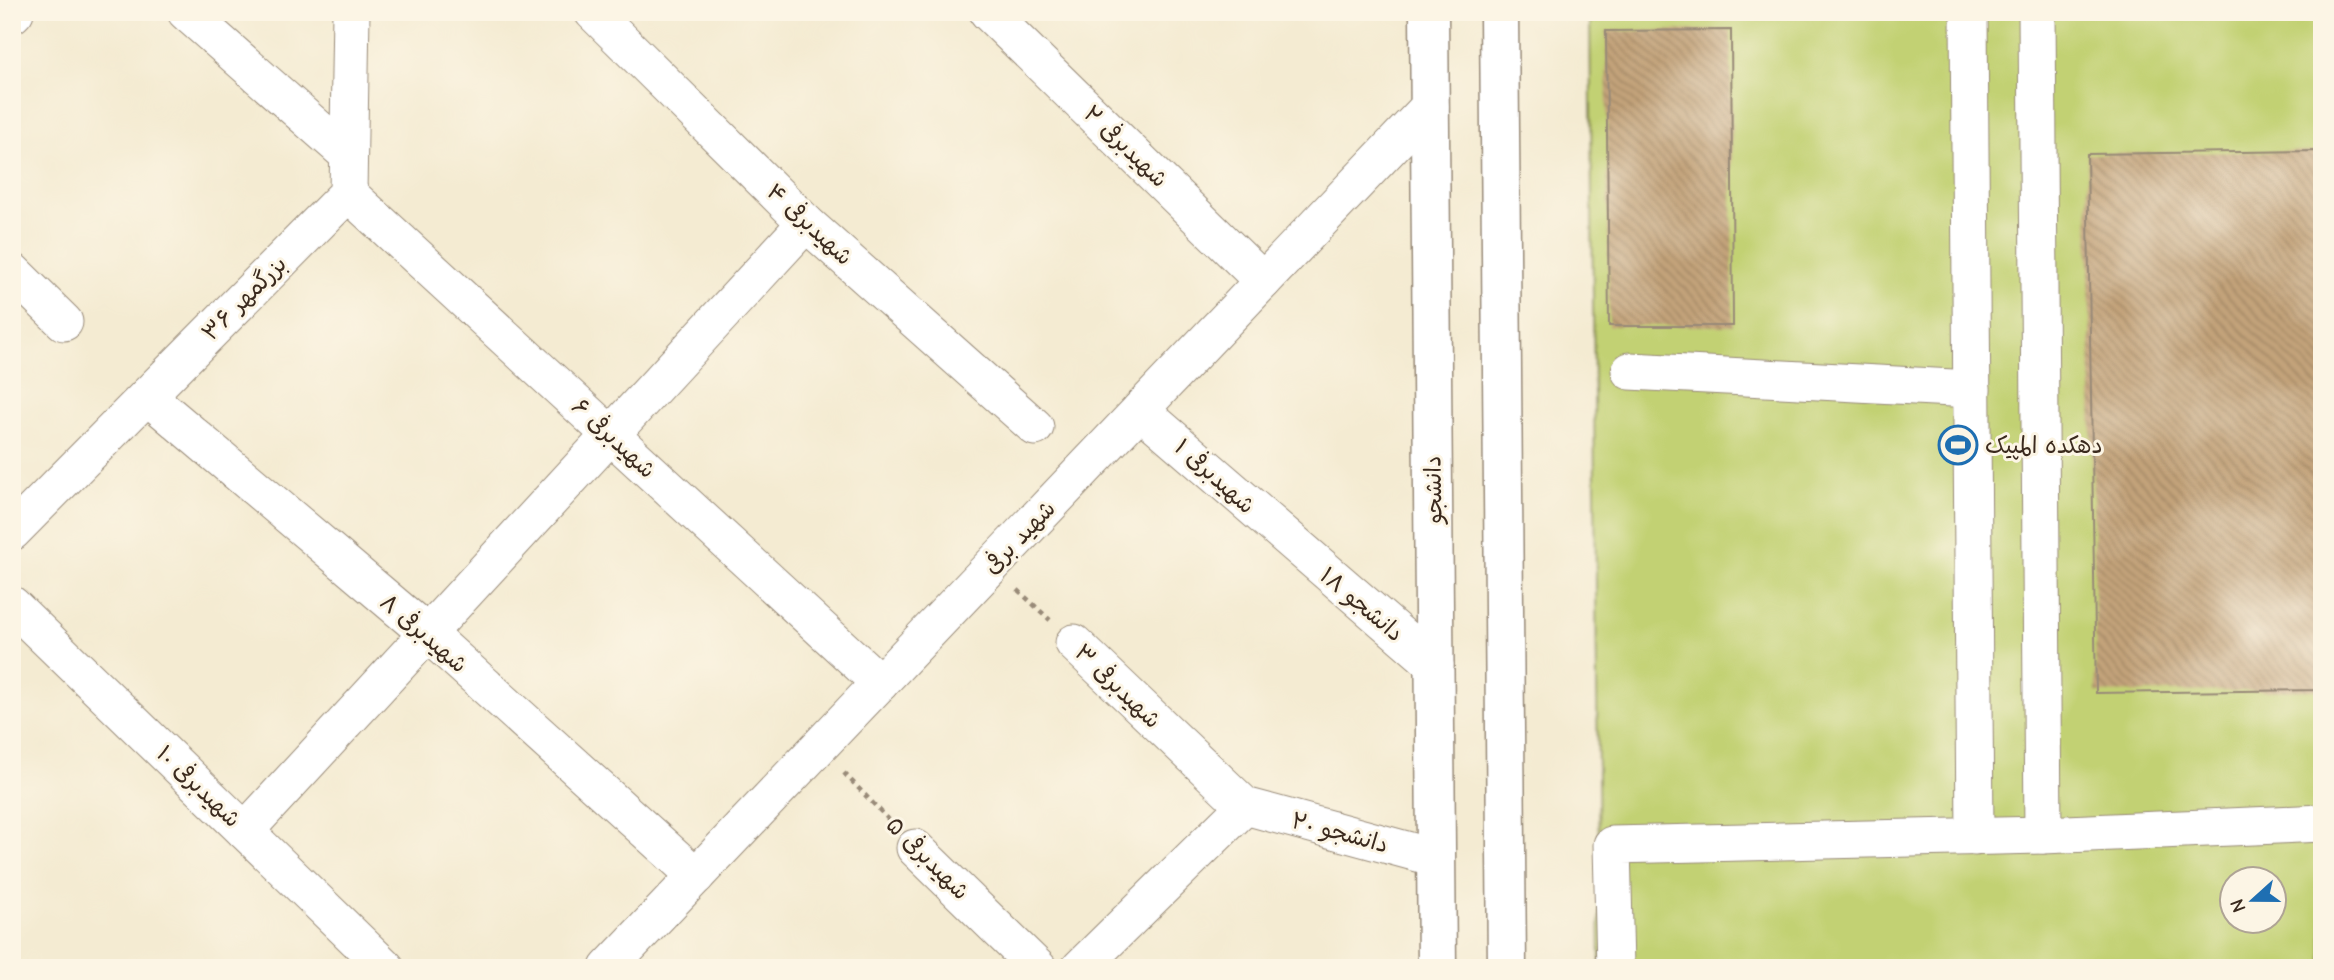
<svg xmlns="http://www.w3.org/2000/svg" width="2334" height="980" font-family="'Comic Neue','Playpen Sans Arabic',sans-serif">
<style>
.pitch{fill:#c2d173;stroke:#7e7e48;stroke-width:2;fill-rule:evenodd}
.building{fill:url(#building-back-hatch)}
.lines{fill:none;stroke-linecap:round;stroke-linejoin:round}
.minor-casing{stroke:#988a78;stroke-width:39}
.major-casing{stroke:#988a78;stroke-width:41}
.path{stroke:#988a78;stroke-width:4.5;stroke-dasharray:5 5;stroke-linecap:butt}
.minor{stroke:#fff;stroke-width:37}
.major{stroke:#fff;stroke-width:38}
.labels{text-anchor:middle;stroke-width:6;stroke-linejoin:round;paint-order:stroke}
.street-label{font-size:23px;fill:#3b2a1e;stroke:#fcf5e5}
.poi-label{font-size:23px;fill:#3b2a1e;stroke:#fcf5e5;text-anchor:start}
</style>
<defs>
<pattern id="building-back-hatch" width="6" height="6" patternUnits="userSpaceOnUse" patternTransform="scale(1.75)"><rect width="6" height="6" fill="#c3a37a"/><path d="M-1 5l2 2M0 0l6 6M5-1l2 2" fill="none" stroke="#a08563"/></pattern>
</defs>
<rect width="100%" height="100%" fill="#fcf5e5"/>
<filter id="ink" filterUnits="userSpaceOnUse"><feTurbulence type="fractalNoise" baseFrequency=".0143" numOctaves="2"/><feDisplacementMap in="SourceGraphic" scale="14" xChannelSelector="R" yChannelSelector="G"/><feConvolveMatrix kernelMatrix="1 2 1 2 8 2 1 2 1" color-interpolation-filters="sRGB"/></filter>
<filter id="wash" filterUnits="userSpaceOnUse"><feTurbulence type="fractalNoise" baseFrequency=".00686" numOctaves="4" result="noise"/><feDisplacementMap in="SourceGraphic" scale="28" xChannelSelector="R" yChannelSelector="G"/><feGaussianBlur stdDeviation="1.57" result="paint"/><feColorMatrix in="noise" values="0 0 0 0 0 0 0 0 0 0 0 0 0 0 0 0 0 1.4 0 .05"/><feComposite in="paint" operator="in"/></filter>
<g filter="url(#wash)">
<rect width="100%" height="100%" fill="#f4ebd2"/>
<path class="pitch" d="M1590,12H2322V968H1600ZM2232,878H2274V920H2232Z"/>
<g id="blocks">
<g class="building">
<path d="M1731,30L1733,326H1609L1606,31Z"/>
<path d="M2322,151V690L2096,693L2087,154Z"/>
</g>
</g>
</g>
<g filter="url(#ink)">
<use href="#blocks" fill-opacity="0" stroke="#988a78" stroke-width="2"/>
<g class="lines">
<defs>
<g id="minor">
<path d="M186,12L347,154"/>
<path d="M593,12L806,223L1035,427"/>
<path d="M988,12L1263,281"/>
<path d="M1969,12L1975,837"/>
<path d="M2037,12L2043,835"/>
<path d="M12,15L15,12"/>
<path d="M348,193L880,683"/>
<path d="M12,271L64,322"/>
<path d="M1630,371L1972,389"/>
<path d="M147,396L427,633L696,876"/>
<path d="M1140,410L1435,665"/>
<path d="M12,532L348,193L351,12"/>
<path d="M12,605L386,968"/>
<path d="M1074,643L1245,806L1436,858"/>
<path d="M245,831L806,223"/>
<path d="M915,848L1038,968"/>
<path d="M608,968L1430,106"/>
<path d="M1080,968L1245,806"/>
<path d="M1615,968L1612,845L2043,835L2322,823"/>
</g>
<g id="major">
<path d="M1429,12L1437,968"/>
<path d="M1499,12L1507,968"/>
</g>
</defs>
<use href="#minor" class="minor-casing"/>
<use href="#major" class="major-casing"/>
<g class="path">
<path d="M1018,590L1050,620"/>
<path d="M844,773L891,822"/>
</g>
<use href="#minor" class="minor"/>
<use href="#major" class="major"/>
</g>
</g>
<defs>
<symbol id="stadium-ring" viewBox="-11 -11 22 22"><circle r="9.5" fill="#fcf5e5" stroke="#1f6fb2" stroke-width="1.5"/><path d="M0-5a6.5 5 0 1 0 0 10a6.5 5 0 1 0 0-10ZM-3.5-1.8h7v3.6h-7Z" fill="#1f6fb2"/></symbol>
</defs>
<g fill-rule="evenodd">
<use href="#stadium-ring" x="1936" y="423" width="44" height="44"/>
</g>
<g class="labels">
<g class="street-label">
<text transform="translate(1126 146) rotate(44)" y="8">شهیدبرفی ۲</text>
<text transform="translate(810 224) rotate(43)" y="8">شهیدبرفی ۴</text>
<text transform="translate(244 298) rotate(-45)" y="8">بزرگمهر ۳۶</text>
<text transform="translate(614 438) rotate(43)" y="8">شهیدبرفی ۶</text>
<text transform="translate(1215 476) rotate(42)" y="8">شهیدبرفی ۱</text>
<text transform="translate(1433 490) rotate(-91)" y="8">دانشجو</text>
<text transform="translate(1019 537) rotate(-46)" y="8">شهید برفی</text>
<text transform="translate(1362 604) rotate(40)" y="8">دانشجو ۱۸</text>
<text transform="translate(424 633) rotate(41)" y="8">شهیدبرفی ۸</text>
<text transform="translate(1118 686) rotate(44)" y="8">شهیدبرفی ۳</text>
<text transform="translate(199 786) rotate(44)" y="8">شهیدبرفی ۱۰</text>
<text transform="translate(1340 832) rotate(15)" y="8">دانشجو ۲۰</text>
<text transform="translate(928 858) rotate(45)" y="8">شهیدبرفی ۵</text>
</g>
<g class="poi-label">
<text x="1985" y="453">دهکده المپیک</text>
</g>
</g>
<rect width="2334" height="980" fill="none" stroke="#fcf5e5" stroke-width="42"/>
<g transform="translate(2253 900) rotate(249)"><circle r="33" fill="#fcf5e5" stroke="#afa495" stroke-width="2"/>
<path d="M0-5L12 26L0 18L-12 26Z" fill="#1f6fb2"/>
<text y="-10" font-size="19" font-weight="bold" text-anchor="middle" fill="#3b2a1e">N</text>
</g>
</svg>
